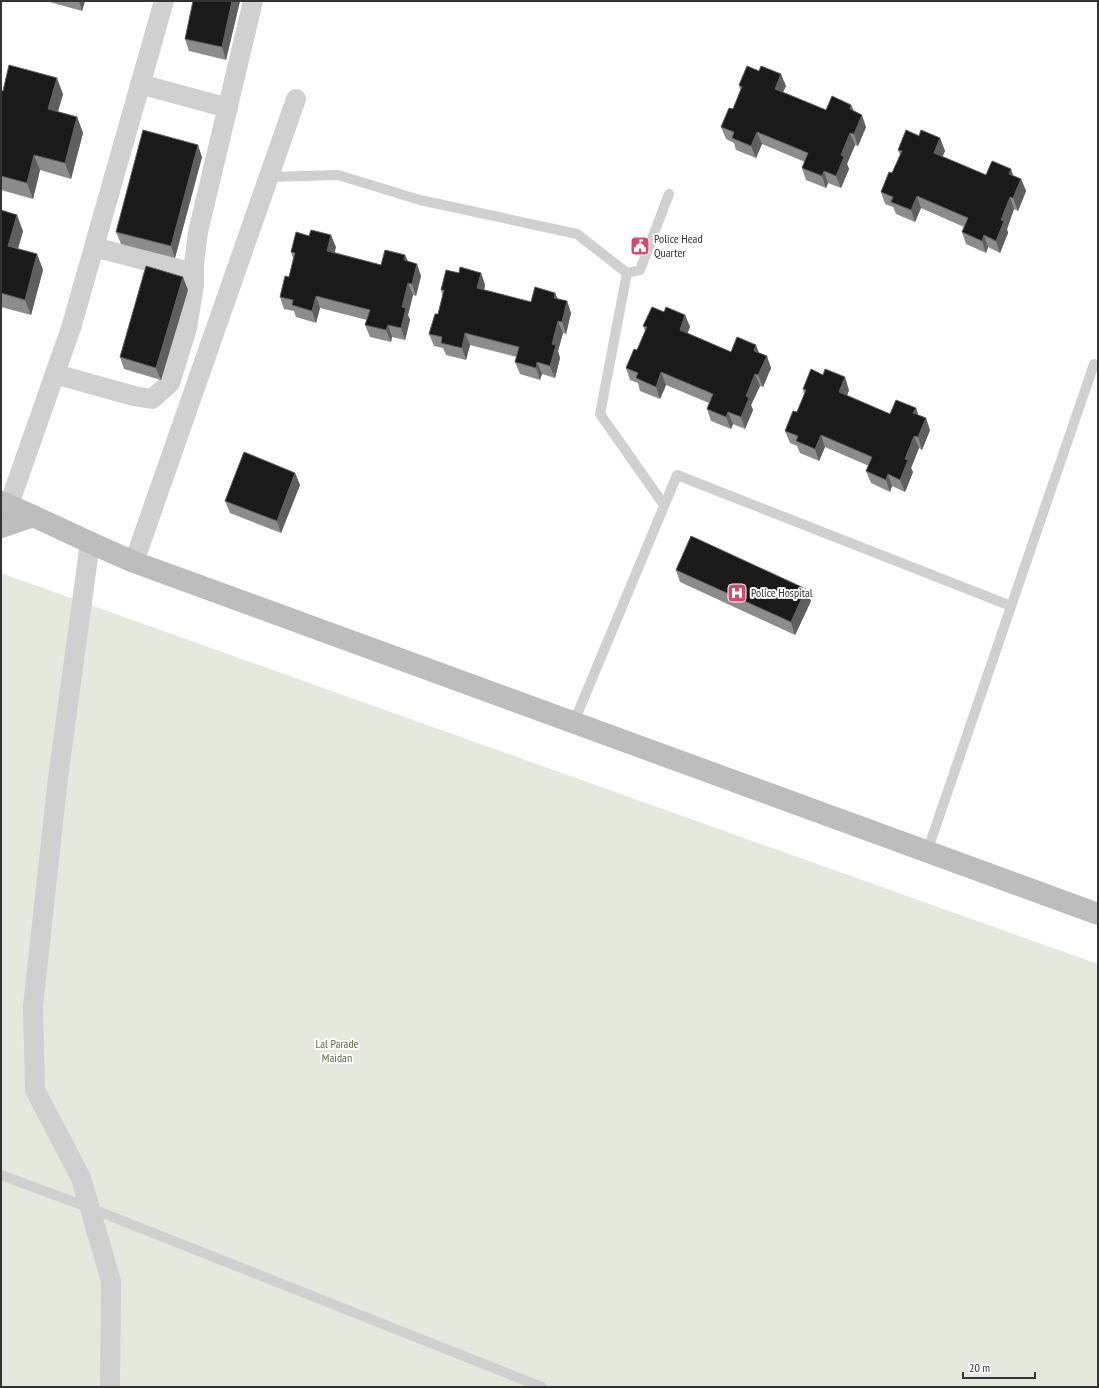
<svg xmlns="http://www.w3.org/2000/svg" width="1099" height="1388" font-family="'PT Sans Narrow',sans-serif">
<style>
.green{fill:#e5e9dd}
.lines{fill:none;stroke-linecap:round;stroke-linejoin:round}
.service{stroke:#d0d0d0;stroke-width:10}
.minor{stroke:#d0d0d0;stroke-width:20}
.secondary{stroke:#bdbdbd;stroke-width:22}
.wall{fill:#8c8c8c}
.shaded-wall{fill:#5f5f5f}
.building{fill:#1a1a1a;stroke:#5f5f5f}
.labels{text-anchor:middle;stroke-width:4;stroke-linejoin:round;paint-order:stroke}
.poi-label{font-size:12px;fill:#333;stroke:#fff;text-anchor:start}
.park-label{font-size:12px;fill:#5e6b44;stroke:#fff}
</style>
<rect width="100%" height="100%" fill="#fff"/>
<path class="green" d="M1,573L1098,964V1387H1Z"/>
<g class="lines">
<g class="service">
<path d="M269,177L338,175L420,200L577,234L627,273L640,270L669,194"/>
<path d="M627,273L600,414L664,505"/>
<path d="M574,722L677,475L1011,606"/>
<path d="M927,852L1094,364"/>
<path d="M1,1175L90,1208L542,1387"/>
</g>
<g class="minor">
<path d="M140,84L228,108"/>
<path d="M94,247L194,273"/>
<path d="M55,374L134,396L152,399L170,383L187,328L194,285V264L198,232L253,1"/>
<path d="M12,496L71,328L164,1"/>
<path d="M90,543L58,778L33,1006L35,1090L81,1178L111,1281L110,1387"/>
<path d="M134,562L296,99"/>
</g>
<g class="secondary">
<path d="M1,502C46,521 89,543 134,562L1098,914"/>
<path d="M1,527L33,516"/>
</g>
</g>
<g class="wall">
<path d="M46,1H85L82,11Z"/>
<path d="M240,1L226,60L189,51L185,39Z"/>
<path d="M739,85L786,86L783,92L826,110L851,105L854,111L866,127L858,146L855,145L847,164L849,169L841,188L828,183L826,188L806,180L802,168L805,162L762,144L756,158L736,150L734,143L726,139L721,127L733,109L740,90Z"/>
<path d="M1,91L63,94L58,112L77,117L83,133L71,179L40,170L33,199L1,190Z"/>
<path d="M940,138L945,151L942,156L986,175L1014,176L1021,179L1026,191L1018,211L1014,209L1007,229L1008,233L1000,253L988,247L986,253L966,244L962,232L964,227L921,208L915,222L896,214L893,207L885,204L881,192L892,173L900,155L898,150Z"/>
<path d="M202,157L175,258L121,244L116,232Z"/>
<path d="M1,210L23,231L18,249L37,254L43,270L31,315L1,307Z"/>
<path d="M336,247L334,252L381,265L405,255L408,261L421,276L416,296L413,295L408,315L410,320L405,340L392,337L391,342L370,337L365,325L367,320L320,308L316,323L296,317L294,311L284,309L280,297L289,277L293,258L291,252Z"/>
<path d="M481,273L485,285L484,290L531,302L555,293L558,299L567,301L571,313L566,334L563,333L558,351L560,358L555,378L542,374L540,380L520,374L515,362L517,357L470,345L466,360L446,355L443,348L434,346L429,334L438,314L443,296L441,290Z"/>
<path d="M188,290L161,380L124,369L120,357Z"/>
<path d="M664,312L685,315L690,327L687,333L731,352L759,353L771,368L763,387L760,386L751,405L753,410L745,429L733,424L731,429L711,421L707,409L709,403L666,385L660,399L640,391L638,383L630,380L626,368L637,350L645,331L643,326Z"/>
<path d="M803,389L849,390L847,396L890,414L916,408L918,415L930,430L922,450L919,448L911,468L913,472L905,492L892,486L890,492L871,483L866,471L869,466L825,447L819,461L800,453L797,446L790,443L785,431L797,412L804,394Z"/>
<path d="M295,473L300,485L281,533L230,513L225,501Z"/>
<path d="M676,570L811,601L795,635L680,582Z"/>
</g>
<g class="shaded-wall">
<path d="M79,1H85L82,11Z"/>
<path d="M232,1H240L226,60L222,47Z"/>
<path d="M781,74L786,86L779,101L775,89Z"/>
<path d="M57,78L63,94L54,125L48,109Z"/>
<path d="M851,105L856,117L850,109Z"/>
<path d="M862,115L866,127L858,146L854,134Z"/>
<path d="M77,117L83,133L71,179L65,163Z"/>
<path d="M757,132L762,144L756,158L751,146Z"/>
<path d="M850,133L855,145L847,164L849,169L841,188L836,176L841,155Z"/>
<path d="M940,138L945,151L939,165L934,153Z"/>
<path d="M198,145L202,157L175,258L171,246Z"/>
<path d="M34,155L40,170L33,199L27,183Z"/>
<path d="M1011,169L1015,181L1009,174Z"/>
<path d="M824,171L828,183L826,188L822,176Z"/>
<path d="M1021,179L1026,191L1018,211L1013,198Z"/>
<path d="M917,196L921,208L915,222L911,210Z"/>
<path d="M1010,197L1014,209L1007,229L1008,233L1000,253L996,241L1001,220Z"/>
<path d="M17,215L23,231L14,262L8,246Z"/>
<path d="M331,235L336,247L332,263L327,251Z"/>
<path d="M984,235L988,247L986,253L982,241Z"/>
<path d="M37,254L43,270L31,315L25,300Z"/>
<path d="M405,255L410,267L404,260Z"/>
<path d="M417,264L421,276L416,296L412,284Z"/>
<path d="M481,273L485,285L482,300L477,288Z"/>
<path d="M183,277L188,290L161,380L156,368Z"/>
<path d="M408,283L413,295L408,315L410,320L405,340L401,328L402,307Z"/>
<path d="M555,293L560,305L554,298Z"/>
<path d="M316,296L320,308L316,323L312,311Z"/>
<path d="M567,301L571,313L566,334L562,322Z"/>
<path d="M685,315L690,327L684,342L680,330Z"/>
<path d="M558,321L563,333L558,351L560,358L555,378L550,366L552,344Z"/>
<path d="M388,325L392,337L391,342L386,330Z"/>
<path d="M465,333L470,345L466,360L462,348Z"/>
<path d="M756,345L761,358L754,351Z"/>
<path d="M767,356L771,368L763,387L758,375Z"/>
<path d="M537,362L542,374L540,380L536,368Z"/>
<path d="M661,372L666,385L660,399L656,387Z"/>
<path d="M755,374L760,386L751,405L753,410L745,429L741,417L746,396Z"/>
<path d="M845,377L849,390L843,404L839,392Z"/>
<path d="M916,408L920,420L913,413Z"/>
<path d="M728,412L733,424L731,429L726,417Z"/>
<path d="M926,418L930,430L922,450L918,437Z"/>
<path d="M821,435L825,447L819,461L815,449Z"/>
<path d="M914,436L919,448L911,468L913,472L905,492L900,480L905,459Z"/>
<path d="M295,473L300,485L281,533L277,521Z"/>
<path d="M888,474L892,486L890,492L886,480Z"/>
<path d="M806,589L811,601L795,635L791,622Z"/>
</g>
<g class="building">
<path d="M193,1H232L222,47L185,39Z"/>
<path d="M9,65L57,78L48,109L77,117L65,163L34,155L27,183L1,176V91H3Z"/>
<path d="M747,66L759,71L761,66L781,74L775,89L826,110L832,96L851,105L850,109L862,115L854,134L850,133L841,155L844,157L836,176L824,171L822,176L802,168L808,153L757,132L751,146L732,138L734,132L721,127L729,108L733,109L742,87L739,85Z"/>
<path d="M143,130L198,145L171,246L116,232Z"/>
<path d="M906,130L919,136L921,130L940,138L934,153L986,175L992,161L1011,169L1009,174L1021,179L1013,198L1010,197L1001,220L1004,221L996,241L984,235L982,241L962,232L968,218L917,196L911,210L891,202L893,197L881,192L889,172L892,173L902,151L898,150Z"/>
<path d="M1,210L17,215L8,246L37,254L25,300L1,293Z"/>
<path d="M311,230L331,235L327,251L381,265L385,250L405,255L404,260L417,264L412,284L408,283L402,307L406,308L401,328L388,325L386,330L365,325L370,310L316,296L312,311L292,305L293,300L280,297L285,276L289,277L295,253L291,252L296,232L309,236Z"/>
<path d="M146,266L183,277L156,368L120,357Z"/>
<path d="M460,267L481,273L477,288L531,302L535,287L555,293L554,298L567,301L562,322L558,321L552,344L556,345L550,366L537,362L536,368L515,362L519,347L465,333L462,348L441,343L442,337L429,334L435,314H438L444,290H441L446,270L459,273Z"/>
<path d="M652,307L664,312L666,307L685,315L680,330L731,352L737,337L756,345L754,351L767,356L758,375L755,374L746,396L749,398L741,417L728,412L726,417L707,409L713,394L661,372L656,387L636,378L638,373L626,368L634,349L637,350L647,327L643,326Z"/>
<path d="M811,369L823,375L825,369L845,377L839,392L890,414L896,400L916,408L913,413L926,418L918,437L914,436L905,459L908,460L900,480L888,474L886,480L866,471L872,457L821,435L815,449L796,441L798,436L785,431L793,411L797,412L806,390L803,389Z"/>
<path d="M244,452L295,473L277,521L225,501Z"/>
<path d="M691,536L806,589L791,622L676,570Z"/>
</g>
<defs>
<symbol id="civic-square" viewBox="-11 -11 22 22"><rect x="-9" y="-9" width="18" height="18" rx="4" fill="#d54a71" stroke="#fff"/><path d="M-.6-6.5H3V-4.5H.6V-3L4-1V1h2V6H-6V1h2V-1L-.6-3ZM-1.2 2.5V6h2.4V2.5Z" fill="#fff"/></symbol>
<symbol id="hospital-square" viewBox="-11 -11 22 22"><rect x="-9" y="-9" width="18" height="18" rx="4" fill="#d54a71" stroke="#fff"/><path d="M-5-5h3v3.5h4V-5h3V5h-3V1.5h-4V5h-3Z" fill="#fff"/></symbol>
</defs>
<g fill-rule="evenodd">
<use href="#civic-square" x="629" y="235" width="22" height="22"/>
<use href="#hospital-square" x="726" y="582" width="22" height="22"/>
</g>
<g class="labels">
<g class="poi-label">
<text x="654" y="243">Police Head<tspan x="654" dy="14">Quarter</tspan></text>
<text x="751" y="597">Police Hospital</text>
</g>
<g class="park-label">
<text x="337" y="1048">Lal Parade<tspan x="337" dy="14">Maidan</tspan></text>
</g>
</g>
<rect width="1099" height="1388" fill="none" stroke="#333333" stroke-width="4"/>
<path d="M963 1372v6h72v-6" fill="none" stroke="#333333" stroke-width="2"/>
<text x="969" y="1372" font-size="12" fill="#333333" stroke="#ffffff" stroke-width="3" paint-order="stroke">20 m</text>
</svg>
